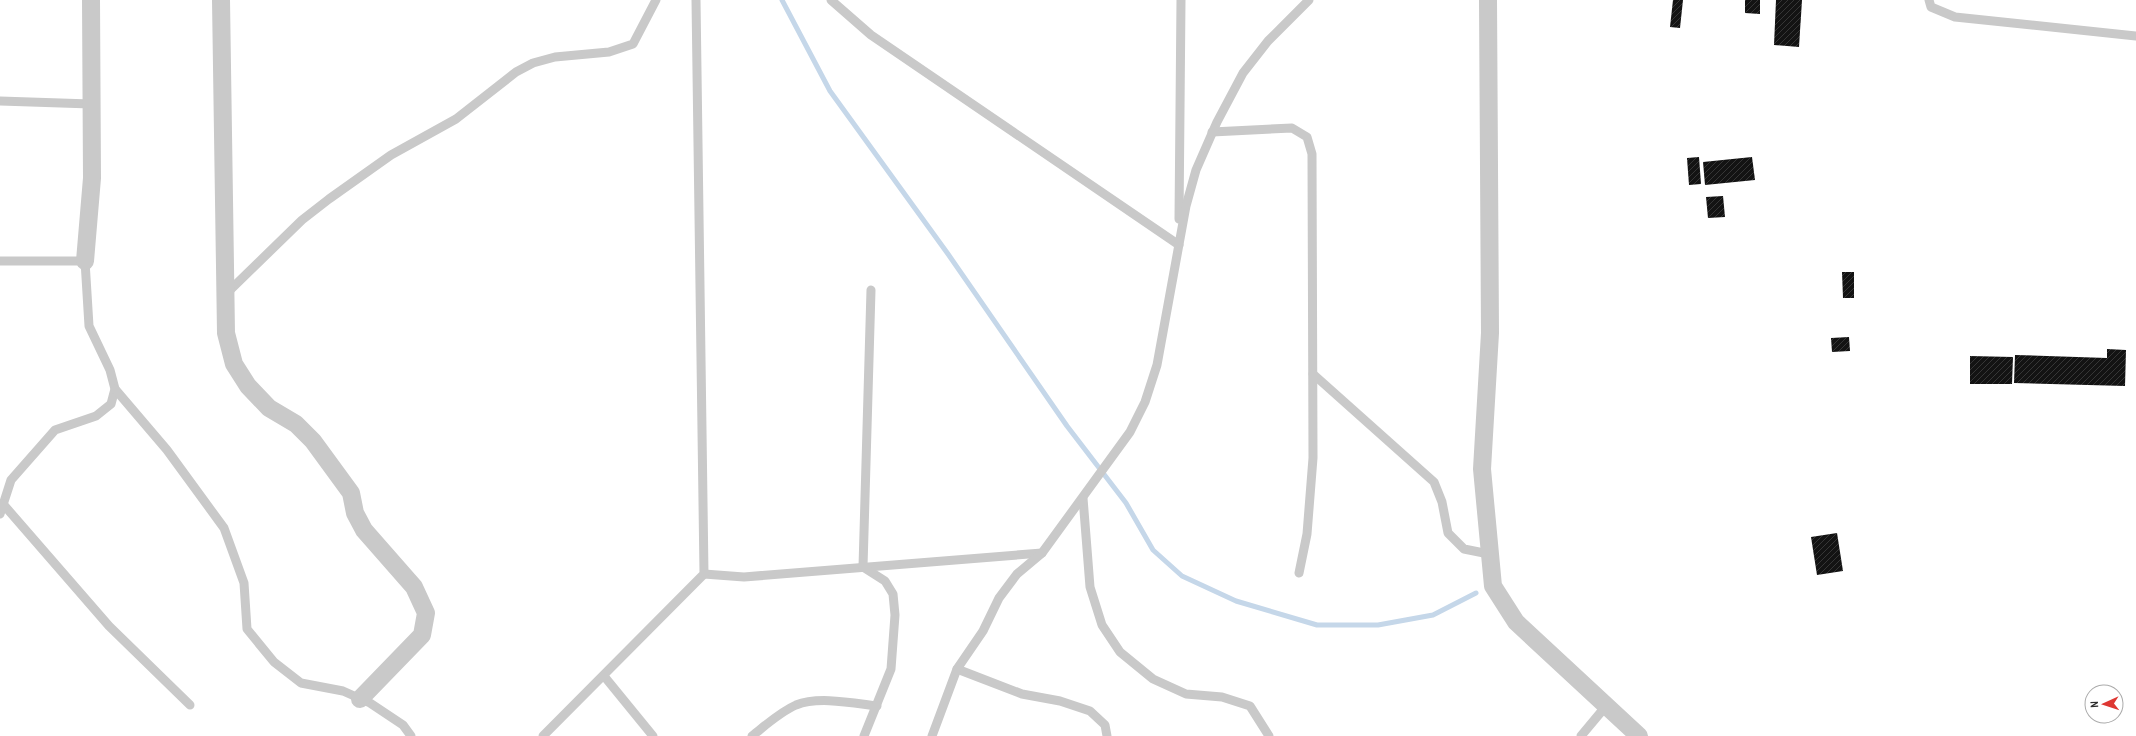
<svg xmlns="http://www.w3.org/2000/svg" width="2136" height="736" font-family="'Archivo Narrow',sans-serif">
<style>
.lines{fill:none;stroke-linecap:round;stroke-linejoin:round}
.stream{stroke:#c5d7e9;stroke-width:5}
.building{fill:url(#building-hatch)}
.service{stroke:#c9c9c9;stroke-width:9}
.minor{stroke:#c9c9c9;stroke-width:18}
</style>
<defs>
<pattern id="building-hatch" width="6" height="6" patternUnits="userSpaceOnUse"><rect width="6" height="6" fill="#131313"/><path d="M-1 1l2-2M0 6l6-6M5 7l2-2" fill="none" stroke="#363636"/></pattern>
</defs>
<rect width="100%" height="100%" fill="#fff"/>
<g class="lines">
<path class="stream" d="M782,0L830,91L948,254L1067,426L1126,503L1153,550L1182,576L1236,601L1317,625H1378L1433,615L1476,593"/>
</g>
<g class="building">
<path d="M1673,0H1683L1680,28L1670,27Z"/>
<path d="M1745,0H1760V14L1745,13Z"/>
<path d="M1776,0H1802L1799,47L1774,45Z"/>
<path d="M1699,157L1701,184L1689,185L1687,158Z"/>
<path d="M1752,157L1755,180L1705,185L1703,162Z"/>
<path d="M1723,196L1725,217L1708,218L1706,197Z"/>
<path d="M1842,272H1854V298H1843Z"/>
<path d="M1849,337L1850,351L1832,352L1831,338Z"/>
<path d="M2107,349L2126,350L2125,386L2014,383L2015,355L2107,358Z"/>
<path d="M1970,356L2013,357L2012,384H1970Z"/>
<path d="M1837,533L1843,571L1817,575L1811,537Z"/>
</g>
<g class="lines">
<g class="service">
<path d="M831,0L871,35L1179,245"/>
<path d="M1929,0L1931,7L1955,17L2136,36"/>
<path d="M0,101L91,104"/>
<path d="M1212,132L1292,128L1307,137L1312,154L1313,458L1307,534L1299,573"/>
<path d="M1179,219L1181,0"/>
<path d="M0,261H85L89,326L110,370L115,389L111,404L96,416L55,430L11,480L0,514"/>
<path d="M226,294L302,220L329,199L391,155L456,119L516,72L533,63L555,57L609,52L633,44L656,0"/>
<path d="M1313,374L1434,482L1442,502L1448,533L1464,549L1489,554"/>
<path d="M115,389L167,450L224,528L244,583L247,629L274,662L301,683L343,691L370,703L403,725L411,736"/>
<path d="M1083,498L1090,587L1102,625L1120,652L1153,679L1186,694L1222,697L1250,706L1269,736"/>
<path d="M3,504L109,626L190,705"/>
<path d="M704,574L744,577L1042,553"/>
<path d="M957,669L1022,694L1060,701L1090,711L1105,725L1107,736"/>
<path d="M604,676L653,736"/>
<path d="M543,736L704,574L696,0"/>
<path d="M752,736C766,725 780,712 796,705C818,696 853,703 877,706"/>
<path d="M864,736L891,669L895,615L893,594L885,581L863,567L871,290"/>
<path d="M932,736L957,669L983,631L999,598L1017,574L1042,553L1130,432L1145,402L1157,365L1186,206L1196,170L1217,122L1243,73L1268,41L1309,0"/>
<path d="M1581,736L1606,706"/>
</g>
<g class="minor">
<path d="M221,0L226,333L234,364L248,386L269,408L296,424L313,441L351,493L355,513L364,530L414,587L426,613L422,635L360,699"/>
<path d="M1488,0L1490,333L1482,469L1493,586L1516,622L1639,736"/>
<path d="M85,261L92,178L91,0"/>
</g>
</g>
<g transform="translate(2104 704) rotate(267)"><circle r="19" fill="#ffffff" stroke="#ababab"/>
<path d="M0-3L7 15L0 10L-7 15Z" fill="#de3732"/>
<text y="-6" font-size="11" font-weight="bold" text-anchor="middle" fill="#2c2c2c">N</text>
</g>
</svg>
